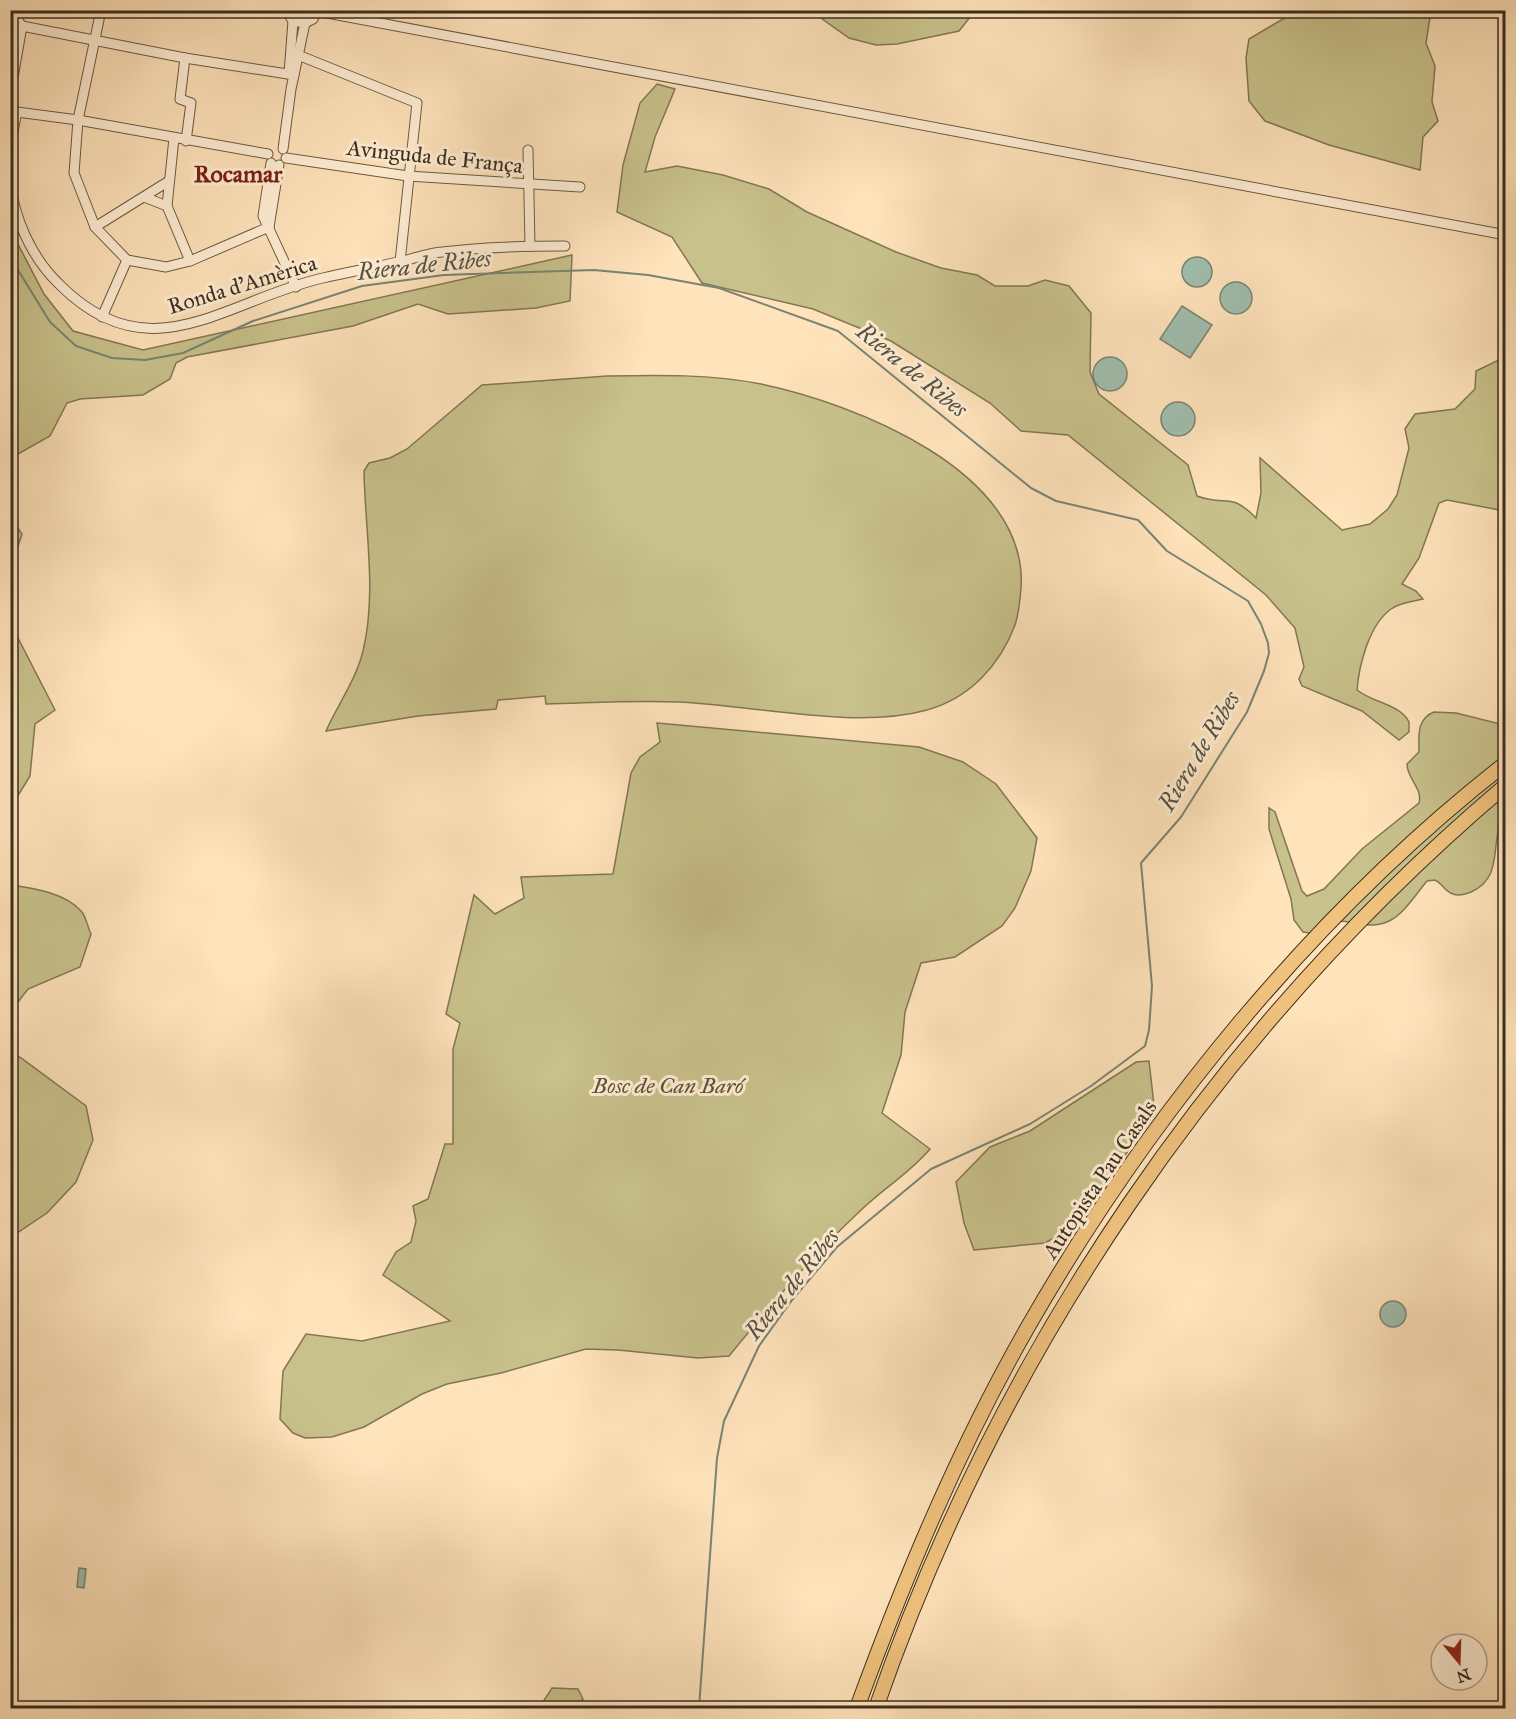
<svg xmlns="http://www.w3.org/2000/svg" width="1516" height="1719" font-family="'IM FELL Great Primer',serif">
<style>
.green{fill:#c8c18b;stroke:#827754;stroke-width:1.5}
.water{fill:#a0beae;stroke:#788474;stroke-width:1.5}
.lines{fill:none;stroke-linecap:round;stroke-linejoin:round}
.stream{stroke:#788474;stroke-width:2}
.minor-casing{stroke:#6c5a45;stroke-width:11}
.highway-casing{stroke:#3b2d1e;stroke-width:16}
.minor{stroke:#ffedd3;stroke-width:9}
.highway{stroke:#f0c27e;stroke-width:14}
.labels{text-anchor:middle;stroke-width:6;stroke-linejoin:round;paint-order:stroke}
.street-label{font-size:22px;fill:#3b2d1e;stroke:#ffedd3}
.park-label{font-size:22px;font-style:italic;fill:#5e5239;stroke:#ffedd3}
.neighbourhood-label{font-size:24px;font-weight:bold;fill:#7a1f14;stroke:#ffedd3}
.water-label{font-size:24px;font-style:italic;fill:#545142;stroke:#ffedd3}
</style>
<rect width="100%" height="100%" fill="#ffe3bb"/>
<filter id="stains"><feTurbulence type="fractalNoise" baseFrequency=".00333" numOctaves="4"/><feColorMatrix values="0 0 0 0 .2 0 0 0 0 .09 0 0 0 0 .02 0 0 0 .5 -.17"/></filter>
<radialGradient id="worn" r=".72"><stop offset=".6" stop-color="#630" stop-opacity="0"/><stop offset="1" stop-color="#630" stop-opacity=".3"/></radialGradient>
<g class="green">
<path d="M1324,10L1431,11L1426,43L1435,66L1432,102L1438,121L1423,137L1420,170L1329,145L1265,121L1249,101L1246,58L1249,39L1288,16Z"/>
<path d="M811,11H975L959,31L897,44L876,45L849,38Z"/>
<path d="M657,84L675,89L655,137L645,172L677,166L723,175L769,189L807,212L896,252L941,268L977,275L995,286H1028L1045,280L1069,286L1091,313L1090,372L1099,394L1188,465L1197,496C1227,507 1230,491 1256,518L1261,493L1260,458L1342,530L1370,524L1388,509L1397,495L1409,448L1405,429L1415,414L1455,409L1475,389L1476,371L1499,360L1505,350V511L1447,500L1439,503L1419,558L1402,584L1416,591L1423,599C1414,601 1398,603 1391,609C1369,625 1359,665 1357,690C1373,703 1400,704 1409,722V732L1399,740L1362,711L1302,686L1299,679L1304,667L1295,628L1266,595L1068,435L1021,431L990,403L891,341L813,309L702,283L672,237L617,212L623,165L640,103Z"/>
<path d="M10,229L44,294L73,331L143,350L572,255L570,301L536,308L448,314L418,304L353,326L187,357L176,363L170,379L143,395L80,399L67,403L50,436L11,458L10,351L13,349L10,330Z"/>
<path d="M607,376C658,375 711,374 761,384C853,403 1029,471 1021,588C1020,601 1019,613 1015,625C1000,665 970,698 927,710C855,730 753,705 678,702C634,700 590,703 546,704L545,696L498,700L496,709L418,716L326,731C338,704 356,680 363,651C377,593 365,530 364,471L369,463L390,458L407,449L482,385Z"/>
<path d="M11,518L22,534L11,567Z"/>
<path d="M10,597L18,638L55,710L35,724L30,776L11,807Z"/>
<path d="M1434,712L1456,713L1500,724L1505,720V815C1488,838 1506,877 1471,892C1466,894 1458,896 1453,894C1445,892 1442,883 1435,880L1427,881C1416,894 1404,914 1389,921C1361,935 1339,906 1310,933L1303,932L1294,920L1291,899L1269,829V808L1275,812L1302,891L1307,896L1324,889L1362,849L1419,803C1423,788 1407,779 1407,764L1419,752C1419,737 1416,719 1434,712Z"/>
<path d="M657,723L919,747L963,762L996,784L1037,838L1031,871L1015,908L1002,926L955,957L921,963L905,1012L901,1055L882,1113L930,1149C909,1174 881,1190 858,1213C811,1257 770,1306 729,1356L698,1358L618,1350L586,1349L501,1373L447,1384L422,1394L364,1427L332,1437L305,1438L293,1433L280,1419L283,1371L306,1334L362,1341L450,1321L383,1275L396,1252L411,1242L416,1221L413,1206L428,1199L445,1144H453V1049L460,1023L446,1014L474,895L495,914L524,898L521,877L613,874L631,773L640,757L660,742Z"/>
<path d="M11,885C33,888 66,893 82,912C86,917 88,928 91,934L80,967L28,989L11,1011Z"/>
<path d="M11,1053L21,1058L86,1106L93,1140L76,1182L47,1213L11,1237Z"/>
<path d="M1149,1061L1155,1114L1072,1228L1045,1243L974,1250L964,1223L956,1182L990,1147L1030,1131L1136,1062Z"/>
<path d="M552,1688L578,1689L583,1699L574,1708H539Z"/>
</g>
<g class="water">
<circle cx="1197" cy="272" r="15"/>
<circle cx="1236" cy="298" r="16"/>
<path d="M1182,306L1212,325L1190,358L1160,339Z"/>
<circle cx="1110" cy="374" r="17"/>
<circle cx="1178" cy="419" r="17"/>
<circle cx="1393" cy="1314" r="13"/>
<path d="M79,1568L86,1569L84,1588L77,1587Z"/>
</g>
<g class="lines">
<path class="stream" d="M10,257L50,322L76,346L112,358L145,360L183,353L253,321L362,286L444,275L594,270L648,275L719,288L838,331L1031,488L1056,501L1138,520L1167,551L1248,601L1261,624L1268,643L1269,653L1264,671L1247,712L1181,817L1141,863L1152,986L1149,1030L1145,1046L1091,1086L1030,1124L931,1169L837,1247L792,1300L759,1346L724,1421L717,1458L699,1708"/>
<defs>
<g id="minor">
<path d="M101,10L78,120L74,173L95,227L127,260L166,267L190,261L269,227"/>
<path d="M286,10L293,21L305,23L313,19L317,11"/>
<path d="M311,10L1506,235"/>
<path d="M22,26L185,58L294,75"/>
<path d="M298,55L417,103L400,262"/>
<path d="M185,58L180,99L191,103L186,141"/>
<path d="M289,73L293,21"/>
<path d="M10,95L22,26L18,21L19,10"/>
<path d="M17,112L78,120L268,154"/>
<path d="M10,146L17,112"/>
<path d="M283,149L291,89L305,23"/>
<path d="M528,150L530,246"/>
<path d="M286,158L408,176L580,187"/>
<path d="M271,163L263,216L296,287"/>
<path d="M10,180C14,218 31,257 59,284C150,376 225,300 323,278C348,272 373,268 398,262C413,259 428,253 442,252C483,247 524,246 565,246"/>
<path d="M144,197L167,206L190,261"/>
<path d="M167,206L174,138"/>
<path d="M95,227L169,181"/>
<path d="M269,227L279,165"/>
<path d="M102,317L127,260"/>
</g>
<g id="highway">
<path d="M857,1708C905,1577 959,1447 1029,1325C1150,1114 1314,913 1506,763"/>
<path d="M876,1708C1000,1350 1217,1030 1506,785"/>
</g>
</defs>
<use href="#minor" class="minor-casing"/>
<use href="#highway" class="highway-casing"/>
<use href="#minor" class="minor"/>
<use href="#highway" class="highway"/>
</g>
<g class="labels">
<g class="street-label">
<text transform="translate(435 156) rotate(6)" y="8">Avinguda de França</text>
<text transform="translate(242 284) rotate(-17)" y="8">Ronda d'Amèrica</text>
<text transform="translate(1099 1179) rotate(-56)" y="8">Autopista Pau Casals</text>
</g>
<g class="park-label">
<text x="668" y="1093">Bosc de Can Baró</text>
</g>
<g class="neighbourhood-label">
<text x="238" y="182">Rocamar</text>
</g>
<g class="water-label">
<text transform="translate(424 265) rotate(-6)" y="8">Riera de Ribes</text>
<text transform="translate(912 370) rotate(39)" y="8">Riera de Ribes</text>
<text transform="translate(1199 751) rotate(-59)" y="8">Riera de Ribes</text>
<text transform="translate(792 1284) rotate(-51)" y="8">Riera de Ribes</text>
</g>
</g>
<rect width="1516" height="1719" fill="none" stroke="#ffe3bb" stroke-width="36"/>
<rect x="12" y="12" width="1492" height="1695" fill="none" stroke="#3b2d1e" stroke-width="3"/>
<rect x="18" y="18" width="1480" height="1683" fill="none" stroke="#3b2d1e" stroke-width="1.5"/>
<g transform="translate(1459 1662) rotate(161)"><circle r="28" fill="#ffedd3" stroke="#b1a08b" stroke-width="1.5"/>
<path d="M0-4.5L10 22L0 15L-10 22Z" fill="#8f2418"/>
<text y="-9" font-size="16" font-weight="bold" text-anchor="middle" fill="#3b2d1e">N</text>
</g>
<rect width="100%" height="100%" filter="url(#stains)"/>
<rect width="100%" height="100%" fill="url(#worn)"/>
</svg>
